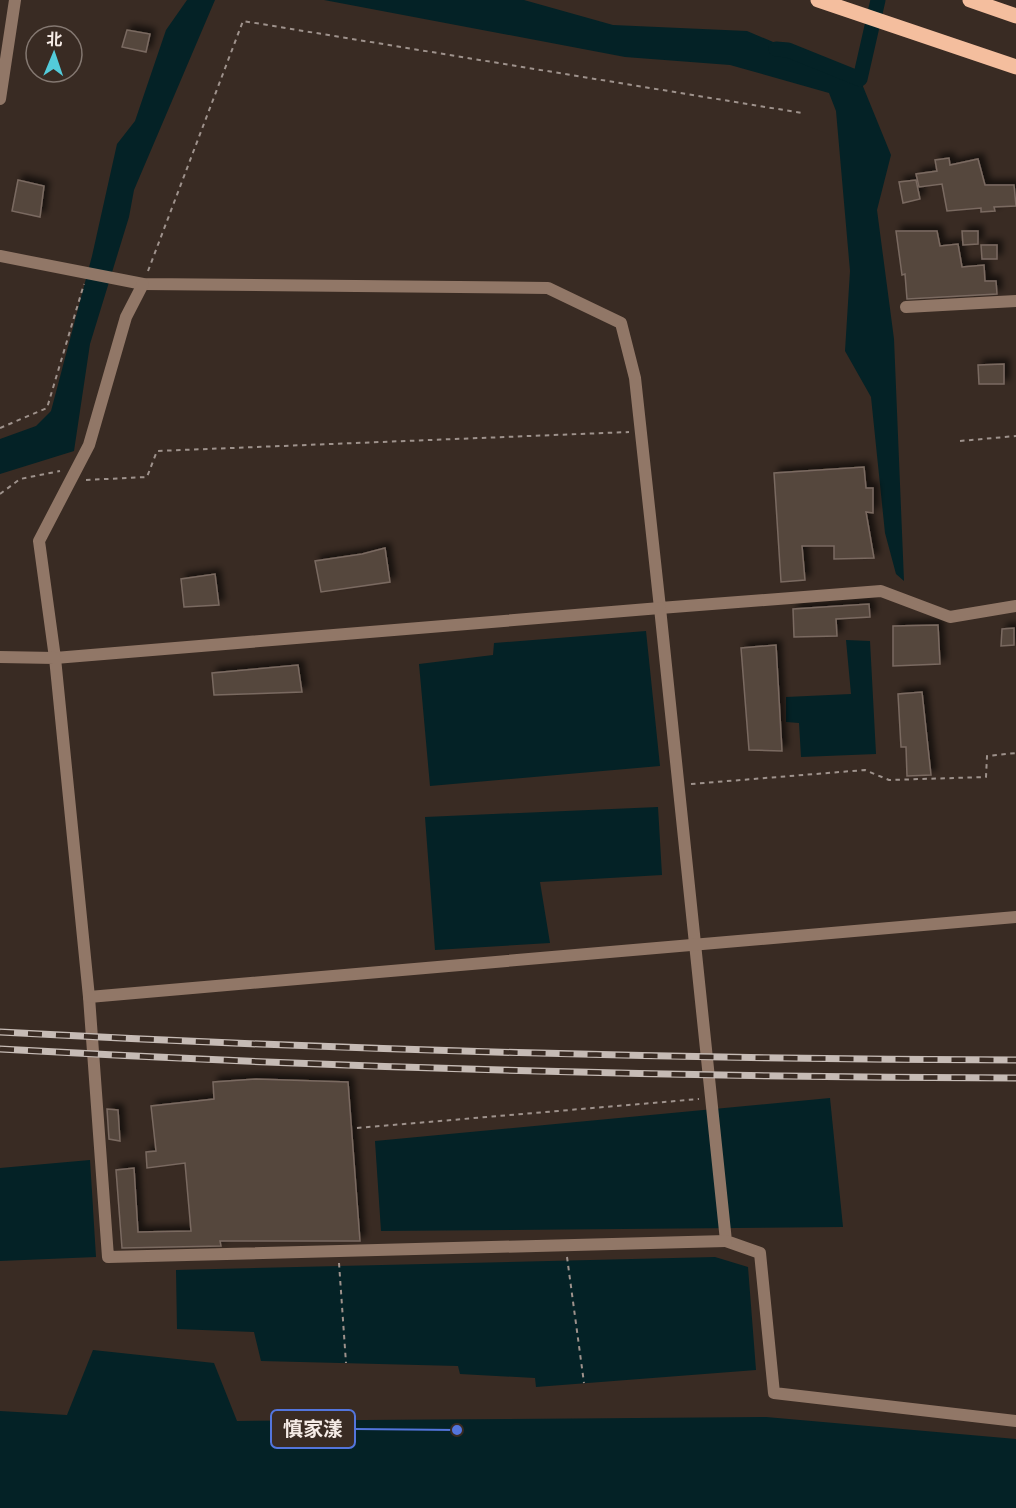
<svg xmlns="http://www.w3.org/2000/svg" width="1016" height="1508" font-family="'IBM Plex Serif','Noto Sans SC',serif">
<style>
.water{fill:#042226}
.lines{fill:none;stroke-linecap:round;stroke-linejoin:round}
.canal{stroke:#042226;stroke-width:15}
.building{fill:#55463e;stroke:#7a6a61;stroke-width:1.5;filter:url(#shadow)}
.path{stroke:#9e928c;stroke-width:2;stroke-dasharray:4.5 4.5;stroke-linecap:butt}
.street{stroke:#917767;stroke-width:12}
.primary{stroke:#f4be9e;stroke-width:15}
.rail-casing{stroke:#c6bbb5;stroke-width:7}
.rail{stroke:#392b23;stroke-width:4.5;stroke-dasharray:14;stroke-linecap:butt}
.leader{fill:none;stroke:#5375dc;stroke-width:2}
.callout-dot{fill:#5375dc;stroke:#392b23;stroke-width:2}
.callout{fill:#392b23;stroke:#5375dc;stroke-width:2}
.callout-label{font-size:20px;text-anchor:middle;font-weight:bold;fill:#f5ebe6}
</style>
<defs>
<filter id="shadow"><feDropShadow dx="5" dy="-5" stdDeviation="3" flood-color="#0009"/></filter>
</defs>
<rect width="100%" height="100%" fill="#392b23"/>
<g class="water">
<path d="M187,0H215L134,190L129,217L90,344L74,451L0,474V439L36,426L51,411L92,256L117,144L135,121L166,30Z"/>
<path d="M324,0H524L613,25L747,31L860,79L891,155L877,210L894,339L904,581L896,574L885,533L871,397L845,351L850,271L836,111L829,93L730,65L625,57Z"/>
<path d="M646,631L660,766L430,786L419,664L493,655L494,643Z"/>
<path d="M846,640L870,641L876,754L801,757L799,723L786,722V697L851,694Z"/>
<path d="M658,807L662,875L540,882L550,943L435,950L425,817Z"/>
<path d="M830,1098L843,1227L381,1231L375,1141Z"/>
<path d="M90,1160L96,1257L0,1261V1168Z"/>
<path d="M715,1257L748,1267L756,1370L536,1387L535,1378L460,1374L458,1366L261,1361L254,1332L177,1329L176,1270Z"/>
<path d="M93,1350L214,1363L237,1421L766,1417L1016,1439V1508H0V1411L67,1415Z"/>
</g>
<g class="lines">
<path class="canal" d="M776,49L788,50L860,79L878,0"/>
</g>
<g class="building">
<path d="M127,30L150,34L146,52L122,47Z"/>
<path d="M949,158L950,165L978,159L985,185H1014L1016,206L994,207L995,211L981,212V208L947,211L942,184L919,187L916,174L937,171L935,160Z"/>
<path d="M18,180L44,186L40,217L12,211Z"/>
<path d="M916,180L920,199L903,203L899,182Z"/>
<path d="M896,231H937L940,246L958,244L962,267L984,265L985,281H996L997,294L907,299L905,274L902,275Z"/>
<path d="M962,231H978V244L963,245Z"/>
<path d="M981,245H997V259H982Z"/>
<path d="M1004,364V384H979L978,365Z"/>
<path d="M864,467L866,488H873V513L866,512L874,558L834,559V546H802L805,580L781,582L774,473Z"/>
<path d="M385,548L390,582L321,592L315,561L362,554Z"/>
<path d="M215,574L219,605L184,607L181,579Z"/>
<path d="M869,604L870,617L836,619L837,636L794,637L793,609Z"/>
<path d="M938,625L940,664L893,666V626Z"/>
<path d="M1014,628V645L1001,646L1002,629Z"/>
<path d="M776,645L782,751L749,750L741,648Z"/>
<path d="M298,665L302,692L214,695L212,673Z"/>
<path d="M922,692L931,775L907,776L906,747H901L898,694Z"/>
<path d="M256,1079L348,1082L360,1241H220L221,1246L122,1248L116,1170L134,1168L138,1232L191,1231L185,1163L147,1168L146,1152L156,1151L151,1106L214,1099L213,1082Z"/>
<path d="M107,1109L118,1110L120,1141L109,1139Z"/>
</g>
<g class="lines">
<g class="path">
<path d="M148,271L243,21L802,113"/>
<path d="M0,428L47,408L84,284"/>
<path d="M960,441L1016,436"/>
<path d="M86,480L147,477L157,451L629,432"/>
<path d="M0,494L20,479L60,471"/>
<path d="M691,784L865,770L889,780L986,777L987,756L1016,753"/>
<path d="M357,1128L699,1099"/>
<path d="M567,1257L584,1383"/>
<path d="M339,1263L346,1363"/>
</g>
<g class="street">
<path d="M0,99L15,0"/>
<path d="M0,256L143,284L548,288L621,323L635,378L660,608L881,591L950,617L1016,606"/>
<path d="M143,284L126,317L89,445L39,541L55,658L660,608L726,1241L760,1253L774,1393L1016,1421"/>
<path d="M906,307L1016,301"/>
<path d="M0,657L55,658L89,997L108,1257L726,1241"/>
<path d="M89,997L1016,917"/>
</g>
<g class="primary">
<path d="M818,0L1016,67"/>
<path d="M970,0L1016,16"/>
</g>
<defs>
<g id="rail">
<path d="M0,1032C339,1050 677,1059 1016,1060"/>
<path d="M0,1049C339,1068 677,1077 1016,1078"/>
</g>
</defs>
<use href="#rail" class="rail-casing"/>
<use href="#rail" class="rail"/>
</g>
<path class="leader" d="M457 1430L355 1429"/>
<circle class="callout-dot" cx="457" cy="1430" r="6"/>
<rect class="callout" x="271" y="1410" width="84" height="38" rx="6"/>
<g class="callout-label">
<text x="313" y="1436">慎家漾</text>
</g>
<g transform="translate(54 54) rotate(2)"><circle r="28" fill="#392b23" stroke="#847871" stroke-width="1.5"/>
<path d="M0-4.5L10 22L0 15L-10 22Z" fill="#53cbda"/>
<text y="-9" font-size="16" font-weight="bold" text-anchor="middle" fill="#f5ebe6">北</text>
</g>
</svg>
